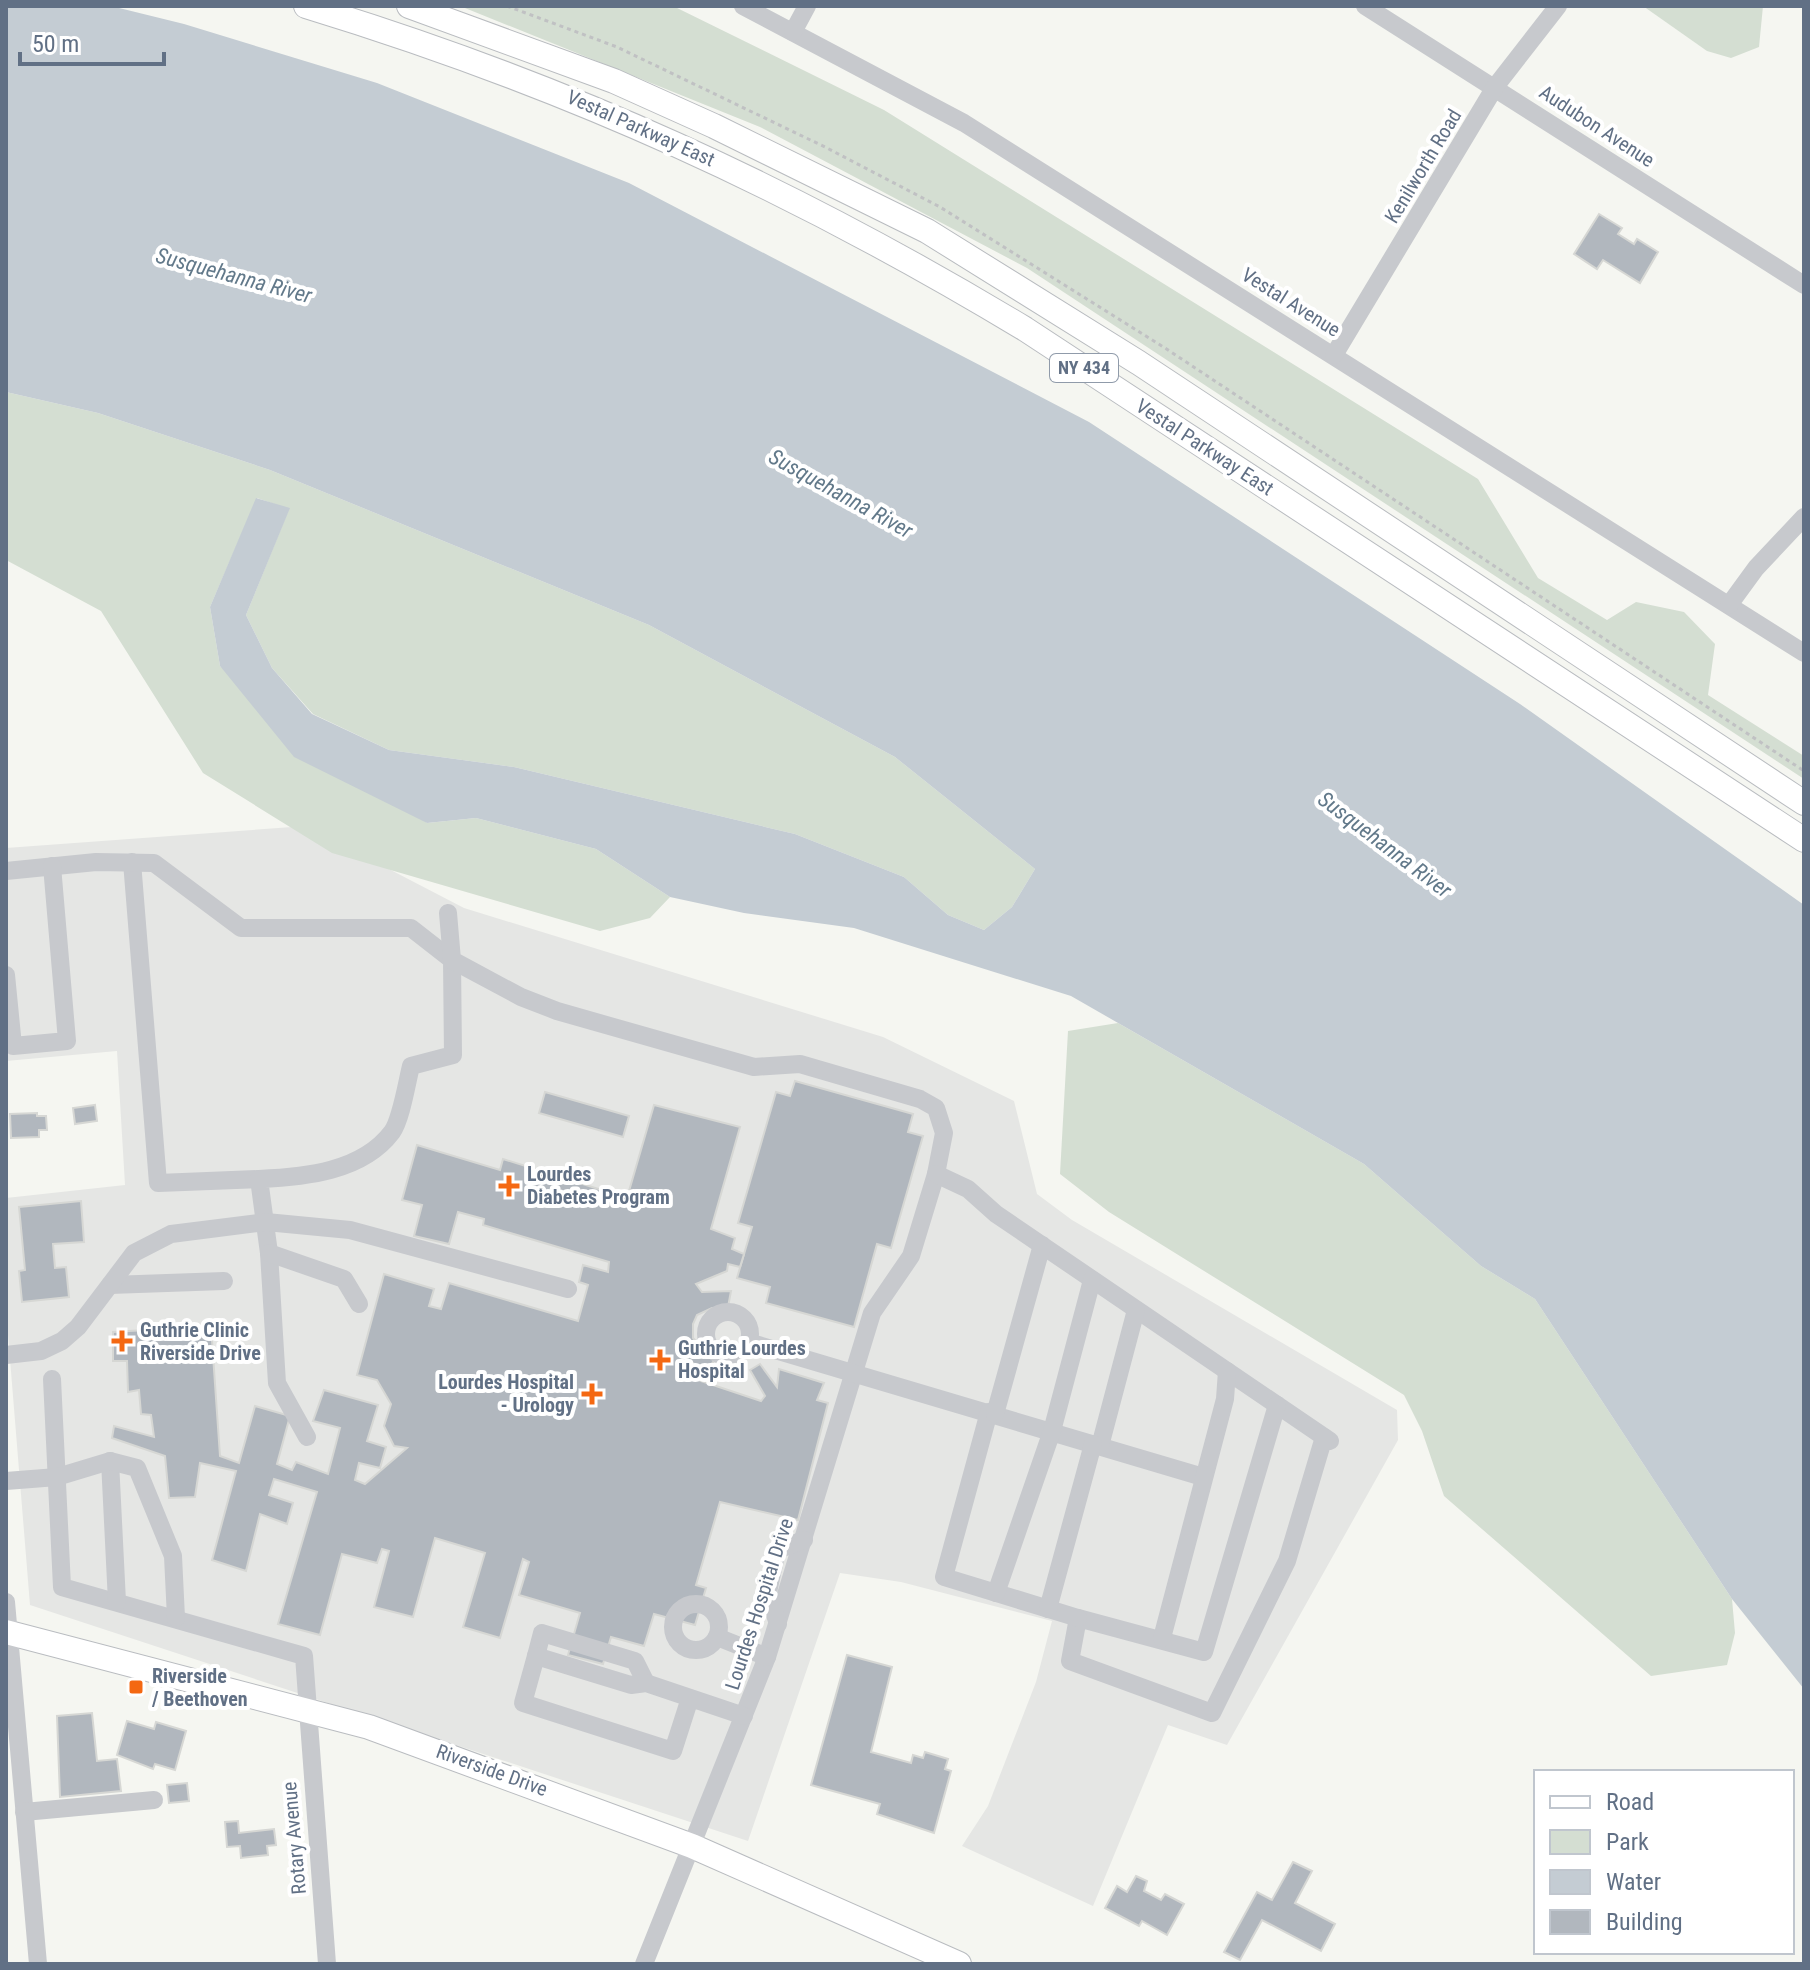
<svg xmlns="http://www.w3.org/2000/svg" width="1810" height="1970" font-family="'Roboto Condensed',sans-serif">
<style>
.built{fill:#e5e6e4}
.green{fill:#d4ded2}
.water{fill:#c4ccd3}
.building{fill:#b1b7be;stroke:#d6d7d4;stroke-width:2}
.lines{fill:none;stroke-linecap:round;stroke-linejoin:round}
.major-casing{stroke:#b9bcc0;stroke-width:26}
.path{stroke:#c0c1c3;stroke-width:3;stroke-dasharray:4 4;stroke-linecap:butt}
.minor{stroke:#c7c9cd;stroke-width:18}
.major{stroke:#fff;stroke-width:24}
.poi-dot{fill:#f46812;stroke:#fff;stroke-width:3}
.labels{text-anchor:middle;stroke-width:8;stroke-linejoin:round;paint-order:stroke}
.shield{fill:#fff;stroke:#909baa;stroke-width:2}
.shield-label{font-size:18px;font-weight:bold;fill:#617085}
.street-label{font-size:20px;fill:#617085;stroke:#fff}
.poi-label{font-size:20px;font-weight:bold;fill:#617085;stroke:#fff;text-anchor:start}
.water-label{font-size:22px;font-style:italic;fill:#62798a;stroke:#fff}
</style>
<rect width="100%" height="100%" fill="#f5f6f1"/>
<path class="built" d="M306,826L464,908L883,1037L1014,1101L1037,1194L1072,1220L1397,1410L1398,1440L1227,1745L1168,1725L1093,1906L962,1846L988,1806L1036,1682L1052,1621L901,1582L840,1573L748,1841L30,1605L6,1310V1198L125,1185L117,1051L6,1061V848Z"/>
<g class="green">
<path d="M460,6H673L884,110L1478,479L1538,578L1607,620L1636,602L1684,612L1715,644L1708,695L1804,756V779L1027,268L760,127Z"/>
<path d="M1643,6H1763L1759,47L1731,58L1707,51Z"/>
<path d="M6,392L98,413L270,470L649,625L895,757L1035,869L1012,907L984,930L948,915L904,877L795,834L514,767L389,750L313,714L272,668L246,615L289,509L257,498L210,607L220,666L427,823L476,818L596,849L670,897L650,918L600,931L332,853L203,773L101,611L6,560Z"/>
<path d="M1118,1023L1364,1164L1481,1266L1535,1299L1732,1599L1735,1633L1727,1665L1651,1676L1444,1496L1422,1431L1404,1395L1109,1212L1060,1174L1068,1031Z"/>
</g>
<path class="water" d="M6,6H111L184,24L377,83L629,183L1089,422L1520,704L1804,905V1689L1732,1599L1535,1299L1481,1266L1364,1164L1071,996L854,928L744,913L670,897L596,849L476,818L427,823L294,757L220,666L210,607L256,498L290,508L246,615L272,668L312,714L389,750L514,767L795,834L904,877L948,915L984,930L1012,907L1035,869L895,757L649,625L270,470L98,413L6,392Z"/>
<g class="building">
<path d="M1599,214L1622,228L1618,234L1634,244L1637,239L1658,252L1640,283L1603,260L1597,269L1574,254Z"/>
<path d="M795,1081L913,1114L908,1132L923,1136L891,1248L877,1244L854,1327L766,1303L770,1287L737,1278L752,1227L738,1223L776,1092L790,1096Z"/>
<path d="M545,1092L629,1116L623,1137L539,1113Z"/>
<path d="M95,1105L97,1121L75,1124L73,1108Z"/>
<path d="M654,1105L740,1127L711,1229L735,1238L732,1249L744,1254L740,1267L728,1264L727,1271L696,1284L702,1292L731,1291L728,1307L712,1308L697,1315L693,1324V1338L714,1361L705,1372L685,1357L676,1363L677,1373L761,1401L765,1396L750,1370L760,1364L777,1387L779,1369L824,1383L817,1400L828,1403L798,1520L720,1502L696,1585L706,1588L695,1625L654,1614L644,1646L611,1637L603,1664L568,1655L580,1613L519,1595L529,1562L523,1559L500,1638L463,1627L485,1553L435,1538L413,1617L374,1607L389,1551L382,1549L377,1563L342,1554L320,1635L278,1624L317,1492L274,1479L269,1495L293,1503L287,1524L260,1514L246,1571L212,1560L236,1471L200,1463L195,1497L169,1498L165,1456L112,1438L114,1426L154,1437L151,1415L141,1414L139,1390L128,1392L127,1361H113V1332L211,1326L220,1456L239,1463L255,1406L290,1416L277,1464L292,1470L296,1462L328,1474L340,1428L313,1421L324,1390L378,1405L367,1441L386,1447L380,1468L359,1463L355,1480L365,1484L407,1448L394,1446L384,1426L391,1404L377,1380L357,1375L384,1274L434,1289L429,1306L441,1309L449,1283L578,1321L588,1285L579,1282L583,1265L608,1272L609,1262L483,1225L484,1219L458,1212L449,1244L414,1236L422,1205L402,1200L417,1145L500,1170L503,1159L627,1198Z"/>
<path d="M37,1113V1116H46L47,1130H39V1137L11,1138L10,1114Z"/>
<path d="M81,1201L84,1242L53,1244L55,1268L66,1267L69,1297L22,1302L19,1271L25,1270L19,1207Z"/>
<path d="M847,1655L892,1667L871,1752L911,1763L913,1755L923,1758L925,1752L948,1759L945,1769L951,1771L934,1833L877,1814L880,1804L811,1785Z"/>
<path d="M92,1713L97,1761L117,1759L121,1791L60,1797L57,1716Z"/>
<path d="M127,1721L154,1729L156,1722L186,1731L175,1770L155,1764L153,1769L117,1755Z"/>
<path d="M187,1783L189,1801L169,1803L167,1785Z"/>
<path d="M238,1821L239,1833L274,1829L276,1845L267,1846L268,1855L241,1858L240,1846L227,1847L225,1822Z"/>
<path d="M1293,1862L1312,1871L1295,1903L1335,1924L1321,1951L1262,1920L1240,1960L1224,1952L1257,1892L1272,1900Z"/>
<path d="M1136,1876L1147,1881L1144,1891L1161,1900L1165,1894L1184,1904L1167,1935L1142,1921L1139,1926L1105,1908L1117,1886L1127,1892Z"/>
</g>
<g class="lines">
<defs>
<g id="major">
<path d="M306,6C568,86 791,188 1025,329L1804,840"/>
<path d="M409,6L614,81L714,126L927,231L1139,363L1804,803"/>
<path d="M6,1632L369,1727L692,1846L959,1964"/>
</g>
</defs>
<use href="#major" class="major-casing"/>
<path class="path" d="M507,6L617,47L825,147L940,207L1165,348L1804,771"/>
<g class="minor">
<path d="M743,6L964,123L1804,653"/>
<path d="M1365,6L1804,285"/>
<path d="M793,32L807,6"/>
<path d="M1334,355L1495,87L1558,6"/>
<path d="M1729,605L1756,568L1804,517"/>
<path d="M132,862L158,1183L259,1179"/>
<path d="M6,871L96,862L154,863L241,928H411L452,960L453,1055L411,1066C407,1082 401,1120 392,1132C362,1172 304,1177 259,1179L269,1253L277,1383L307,1437"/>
<path d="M448,913L452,960L521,997L557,1011L754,1067L800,1064L920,1099L936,1108L944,1133L936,1174L911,1256L872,1313L767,1657L644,1964"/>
<path d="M6,975L13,1046L67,1041L52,866"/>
<path d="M936,1174L968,1189L996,1214L1330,1441"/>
<path d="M269,1253L344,1279L359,1304"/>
<path d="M110,1285L224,1281"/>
<circle cx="728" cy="1334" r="22"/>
<path d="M748,1342L1203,1477"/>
<path d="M6,1355L41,1351L62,1341L78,1327L134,1253L171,1234L266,1222L350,1230L568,1289"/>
<path d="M52,1379L62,1587L304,1656L327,1964"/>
<path d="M1277,1405L1204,1652L1078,1618L1070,1661L1212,1713L1287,1561L1324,1437"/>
<path d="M989,1412L944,1577L1078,1618"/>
<path d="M995,1414L1042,1245"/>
<path d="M1100,1446L1136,1310"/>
<path d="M110,1461L117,1602"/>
<path d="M6,1481L57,1477L110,1461L137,1468L173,1556L176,1618"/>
<path d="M996,1593L1052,1431L1092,1280"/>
<path d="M6,1602L38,1964"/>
<circle cx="696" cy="1627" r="23"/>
<path d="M1048,1609L1093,1444"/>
<path d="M778,1624L768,1592L777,1550L804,1540"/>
<path d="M717,1637L767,1657"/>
<path d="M1162,1638L1225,1399L1227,1371"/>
<path d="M536,1656L542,1633L635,1661L646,1683"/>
<path d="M690,1698L673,1751L523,1703L536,1656L631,1685L646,1683L744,1716"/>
<path d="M24,1812L154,1800"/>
</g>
<use href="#major" class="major"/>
</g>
<g class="poi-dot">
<path d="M505 1174h8v8h8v8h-8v8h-8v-8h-8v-8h8z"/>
<path d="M118 1329h8v8h8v8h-8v8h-8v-8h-8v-8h8z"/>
<path d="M656 1348h8v8h8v8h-8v8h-8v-8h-8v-8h8z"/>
<path d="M588 1382h8v8h8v8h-8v8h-8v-8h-8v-8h8z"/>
<rect x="128" y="1679" width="16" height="16" rx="4"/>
</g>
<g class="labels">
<rect class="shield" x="1050" y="354" width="68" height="28" rx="6"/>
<g class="shield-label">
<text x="1084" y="374">NY 434</text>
</g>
<g class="street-label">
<text transform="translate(1597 126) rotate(33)" y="7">Audubon Avenue</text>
<text transform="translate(641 128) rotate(24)" y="7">Vestal Parkway East</text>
<text transform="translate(1423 166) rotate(-59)" y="7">Kenilworth Road</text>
<text transform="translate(1291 302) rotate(32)" y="7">Vestal Avenue</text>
<text transform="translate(1205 447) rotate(33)" y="7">Vestal Parkway East</text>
<text transform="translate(759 1604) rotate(-72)" y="7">Lourdes Hospital Drive</text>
<text transform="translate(492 1770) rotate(20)" y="7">Riverside Drive</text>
<text transform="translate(294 1838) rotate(-95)" y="7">Rotary Avenue</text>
</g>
<g class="poi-label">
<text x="527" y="1181">Lourdes<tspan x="527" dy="23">Diabetes Program</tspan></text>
<text x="140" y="1337">Guthrie Clinic<tspan x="140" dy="23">Riverside Drive</tspan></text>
<text x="678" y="1355">Guthrie Lourdes<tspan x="678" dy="23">Hospital</tspan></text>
<text x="574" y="1389" text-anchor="end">Lourdes Hospital<tspan x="574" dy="23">- Urology</tspan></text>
<text x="152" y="1683">Riverside<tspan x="152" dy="23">/ Beethoven</tspan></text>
</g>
<g class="water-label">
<text transform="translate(234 275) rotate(15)" y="8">Susquehanna River</text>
<text transform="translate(841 493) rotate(29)" y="8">Susquehanna River</text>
<text transform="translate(1385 844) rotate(37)" y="8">Susquehanna River</text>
</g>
</g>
<rect width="1810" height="1970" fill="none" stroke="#617085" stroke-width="16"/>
<rect x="1534" y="1770" width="260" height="184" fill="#ffffff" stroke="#c0c6ce" stroke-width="2"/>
<rect x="1550" y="1796" width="40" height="12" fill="#ffffff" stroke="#c0c6ce" stroke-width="2"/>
<text x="1606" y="1810" font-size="24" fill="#617085">Road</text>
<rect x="1550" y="1830" width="40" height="24" fill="#d4ded2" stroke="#c0c6ce" stroke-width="2"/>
<text x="1606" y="1850" font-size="24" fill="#617085">Park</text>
<rect x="1550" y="1870" width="40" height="24" fill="#c4ccd3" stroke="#c0c6ce" stroke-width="2"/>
<text x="1606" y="1890" font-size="24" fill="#617085">Water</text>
<rect x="1550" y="1910" width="40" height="24" fill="#b1b7be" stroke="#c0c6ce" stroke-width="2"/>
<text x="1606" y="1930" font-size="24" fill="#617085">Building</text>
<path d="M20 52v12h144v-12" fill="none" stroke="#617085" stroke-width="4"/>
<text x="32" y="52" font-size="24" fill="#617085" stroke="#ffffff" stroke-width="6" paint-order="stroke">50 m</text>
</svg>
